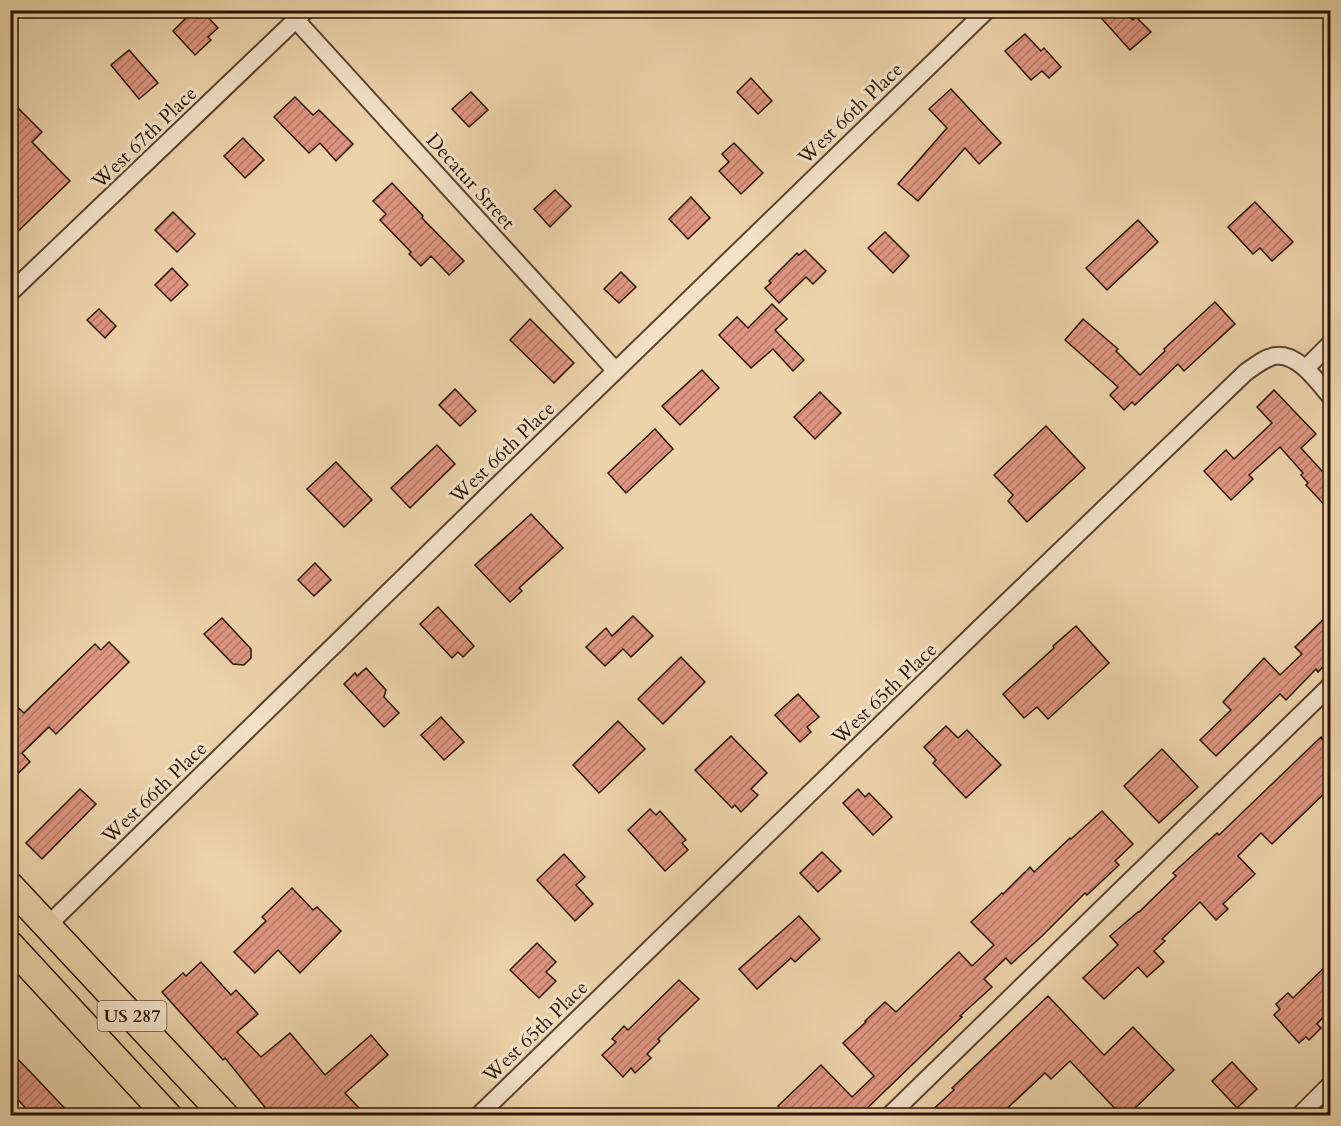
<svg xmlns="http://www.w3.org/2000/svg" width="1341" height="1126" font-family="Cardo,serif">
<style>
.building{fill:url(#building-hatch);stroke:#2b1306;stroke-width:1.5}
.lines{fill:none;stroke-linecap:round;stroke-linejoin:round}
.street-casing{stroke:#5c432f;stroke-width:20}
.primary-casing{stroke:#2b1306;stroke-width:30}
.street{stroke:#f3e2c8;stroke-width:16}
.primary{stroke:#edd3aa;stroke-width:27}
.labels{text-anchor:middle;stroke-width:6;stroke-linejoin:round;paint-order:stroke}
.shield{fill:#f3e2c8;stroke:#675140;stroke-width:1.5}
.shield-label{font-size:18px;font-weight:bold;fill:#2b1306}
.street-label{font-size:20px;fill:#2b1306;stroke:#f3e2c8}
</style>
<defs>
<pattern id="building-hatch" width="6" height="6" patternUnits="userSpaceOnUse" patternTransform="scale(1.5)"><rect width="6" height="6" fill="#de9581"/><path d="M-1 1l2-2M0 6l6-6M5 7l2-2" fill="none" stroke="#b47868"/></pattern>
</defs>
<rect width="100%" height="100%" fill="#edd3aa"/>
<filter id="stains"><feTurbulence type="fractalNoise" baseFrequency=".00333" numOctaves="4"/><feColorMatrix values="0 0 0 0 .2 0 0 0 0 .09 0 0 0 0 .02 0 0 0 .5 -.17"/></filter>
<radialGradient id="worn" r=".72"><stop offset=".6" stop-color="#630" stop-opacity="0"/><stop offset="1" stop-color="#630" stop-opacity=".3"/></radialGradient>
<g class="building">
<path d="M194,10H201L218,28L208,37L211,40L195,55L173,31Z"/>
<path d="M1094,10H1123L1133,20L1136,17L1151,32L1130,50Z"/>
<path d="M1025,34L1041,51L1044,48L1061,67L1049,78L1042,71L1031,80L1005,51Z"/>
<path d="M129,50L158,83L139,99L111,65Z"/>
<path d="M751,78L772,101L758,114L737,92Z"/>
<path d="M951,89L1001,143L979,164L965,148L918,201L898,184L947,128L929,109Z"/>
<path d="M471,92L488,110L469,127L452,109Z"/>
<path d="M295,97L313,115L319,110L353,144L336,161L320,143L309,153L274,117Z"/>
<path d="M10,100L42,132L32,142L70,181L10,239Z"/>
<path d="M243,138L264,160L245,178L224,156Z"/>
<path d="M734,143L763,173L741,194L719,171L729,162L722,154Z"/>
<path d="M392,183L423,216L422,218L464,261L449,275L431,256L421,266L409,254L411,252L380,220L386,214L373,201Z"/>
<path d="M555,190L571,206L550,227L534,209Z"/>
<path d="M691,197L710,218L688,239L669,219Z"/>
<path d="M1255,202L1293,242L1272,261L1260,248L1253,254L1228,227Z"/>
<path d="M173,212L195,234L177,252L155,230Z"/>
<path d="M1138,220L1158,242L1107,290L1086,268Z"/>
<path d="M885,232L909,256L893,273L868,248Z"/>
<path d="M805,250L826,271L813,284L806,277L779,303L765,288L771,283L769,281L797,253L799,255Z"/>
<path d="M172,268L188,285L171,301L155,285Z"/>
<path d="M621,272L636,287L619,303L604,289Z"/>
<path d="M1215,302L1235,324L1184,371L1178,364L1135,405L1132,402L1124,410L1110,395L1118,387L1065,340L1083,319L1118,349L1116,351L1140,375L1165,351L1164,349Z"/>
<path d="M772,304L787,319L775,330L804,360L793,371L773,349L751,368L719,335L737,317L748,328Z"/>
<path d="M99,309L116,326L105,338L87,320Z"/>
<path d="M530,319L574,363L554,383L510,340Z"/>
<path d="M702,370L719,388L680,425L662,406Z"/>
<path d="M455,389L476,411L460,426L439,405Z"/>
<path d="M1274,390L1316,434L1301,448L1322,471L1330,463V511L1306,485L1308,483L1301,475L1303,473L1280,447L1249,475L1253,479L1231,500L1204,471L1226,450L1234,459L1272,423L1257,407Z"/>
<path d="M820,392L841,413L815,439L794,417Z"/>
<path d="M1046,426L1085,468L1027,522L1008,501L1013,495L994,475Z"/>
<path d="M655,429L673,449L626,493L608,473Z"/>
<path d="M437,445L455,464L410,508L391,488Z"/>
<path d="M336,462L372,500L344,527L307,489Z"/>
<path d="M531,514L563,548L519,588L522,591L510,602L475,565Z"/>
<path d="M315,563L331,580L314,596L298,580Z"/>
<path d="M438,607L474,646L463,657L458,652L452,658L420,624Z"/>
<path d="M1330,613V660L1318,672L1316,669L1286,700L1280,694L1216,756L1200,740L1231,710L1223,702L1264,658L1280,675L1302,654L1295,647Z"/>
<path d="M633,616L653,636L631,657L623,649L605,666L586,647L606,628L612,636Z"/>
<path d="M222,618L251,649V658L244,665L233,664L204,634Z"/>
<path d="M1076,626L1109,663L1048,719L1037,707L1024,718L1003,694L1054,648L1053,646Z"/>
<path d="M109,642L129,662L56,734L49,727L22,753L30,762L10,781V700L24,713L95,644L101,650Z"/>
<path d="M681,657L705,682L663,724L638,699Z"/>
<path d="M366,668L386,690L384,697L399,713L384,727L344,684L355,673L357,676Z"/>
<path d="M798,694L819,717L807,727L811,732L800,742L775,715Z"/>
<path d="M441,717L464,742L444,760L421,735Z"/>
<path d="M618,721L645,749L599,793L573,765Z"/>
<path d="M946,726L958,738L967,730L1001,765L966,798L933,763L936,760L924,747Z"/>
<path d="M731,736L767,773L751,789L758,795L741,812L735,805L732,808L695,770Z"/>
<path d="M1321,737L1330,748V788L1272,844L1261,833L1238,856L1255,874L1223,904L1228,909L1216,920L1200,902L1162,939L1165,941L1154,951L1164,962L1147,977L1138,967L1104,999L1083,978L1118,945L1110,936L1138,912H1139L1176,876L1173,873L1217,833L1219,835Z"/>
<path d="M1162,749L1198,787L1159,823L1124,786Z"/>
<path d="M80,789L96,804L42,859L26,843Z"/>
<path d="M858,789L865,797L869,793L892,817L873,835L843,803Z"/>
<path d="M650,809L656,815L660,811L686,840L682,843L688,850L665,871L628,830Z"/>
<path d="M1102,811L1133,844L1115,861L1119,865L1087,895L1085,893L1042,936L1011,964L1006,958L984,979L992,987L960,1016L962,1017L944,1034L859,1116H787L778,1106L821,1065L852,1097L874,1076L843,1043L866,1022L865,1021L885,1002L896,1012L959,952L972,966L994,945L971,922L1002,893L1003,894L1030,867L1034,872L1070,838L1071,839Z"/>
<path d="M822,852L841,871L818,892L800,873Z"/>
<path d="M564,854L585,877L576,885L593,904L575,921L537,880Z"/>
<path d="M292,888L313,910L317,907L341,931L300,973L278,950L255,973L234,952L266,921L262,917Z"/>
<path d="M799,916L820,939L795,962L791,958L757,989L739,969Z"/>
<path d="M537,943L556,962L546,972L556,981L539,998L510,970Z"/>
<path d="M201,962L231,995L236,990L258,1014L237,1032L261,1057L290,1033L325,1075L371,1035L388,1055L345,1093L359,1108L352,1116H272L225,1058L223,1060L162,992L183,973L186,976Z"/>
<path d="M1330,962V1010L1317,1024L1321,1028L1309,1040L1306,1037L1299,1043L1274,1015L1280,1009L1276,1004L1288,993L1293,998Z"/>
<path d="M679,980L699,999L658,1039L660,1041L647,1054L651,1058L635,1073L631,1068L623,1077L602,1055L616,1042L612,1039L624,1026L628,1030Z"/>
<path d="M1048,996L1104,1055L1133,1027L1174,1070L1127,1116H1122L1070,1061L1051,1079L1045,1073L999,1116H926L954,1090L952,1088Z"/>
<path d="M10,1051L39,1081L72,1116H33L10,1091Z"/>
<path d="M1232,1062L1257,1089L1237,1108L1212,1081Z"/>
</g>
<g class="lines">
<defs>
<g id="street">
<path d="M296,20L615,370"/>
<path d="M10,293L306,10"/>
<path d="M1306,368L1330,344"/>
<path d="M47,926L496,487L987,10"/>
<path d="M478,1116L983,625L1246,372C1255,366 1264,358 1275,356C1297,352 1318,382 1330,396"/>
<path d="M889,1116L1330,686"/>
<path d="M1299,1116L1330,1085"/>
</g>
<g id="primary">
<path d="M10,886L225,1116"/>
<path d="M10,945L168,1116"/>
</g>
</defs>
<use href="#street" class="street-casing"/>
<use href="#primary" class="primary-casing"/>
<use href="#street" class="street"/>
<use href="#primary" class="primary"/>
</g>
<g class="labels">
<rect class="shield" x="97.5" y="1001" width="69" height="30" rx="4.5"/>
<g class="shield-label">
<text x="132" y="1022">US 287</text>
</g>
<g class="street-label">
<text transform="translate(850 113) rotate(-44)" y="7">West 66th Place</text>
<text transform="translate(144 137) rotate(-44)" y="7">West 67th Place</text>
<text transform="translate(471 181) rotate(48)" y="7">Decatur Street</text>
<text transform="translate(502 452) rotate(-44)" y="7">West 66th Place</text>
<text transform="translate(884 693) rotate(-44)" y="7">West 65th Place</text>
<text transform="translate(154 792) rotate(-44)" y="7">West 66th Place</text>
<text transform="translate(535 1031) rotate(-44)" y="7">West 65th Place</text>
</g>
</g>
<rect width="1341" height="1126" fill="none" stroke="#edd3aa" stroke-width="36"/>
<rect x="12" y="12" width="1317" height="1102" fill="none" stroke="#2b1306" stroke-width="3"/>
<rect x="18" y="18" width="1305" height="1090" fill="none" stroke="#2b1306" stroke-width="1.5"/>
<rect width="100%" height="100%" filter="url(#stains)"/>
<rect width="100%" height="100%" fill="url(#worn)"/>
</svg>
